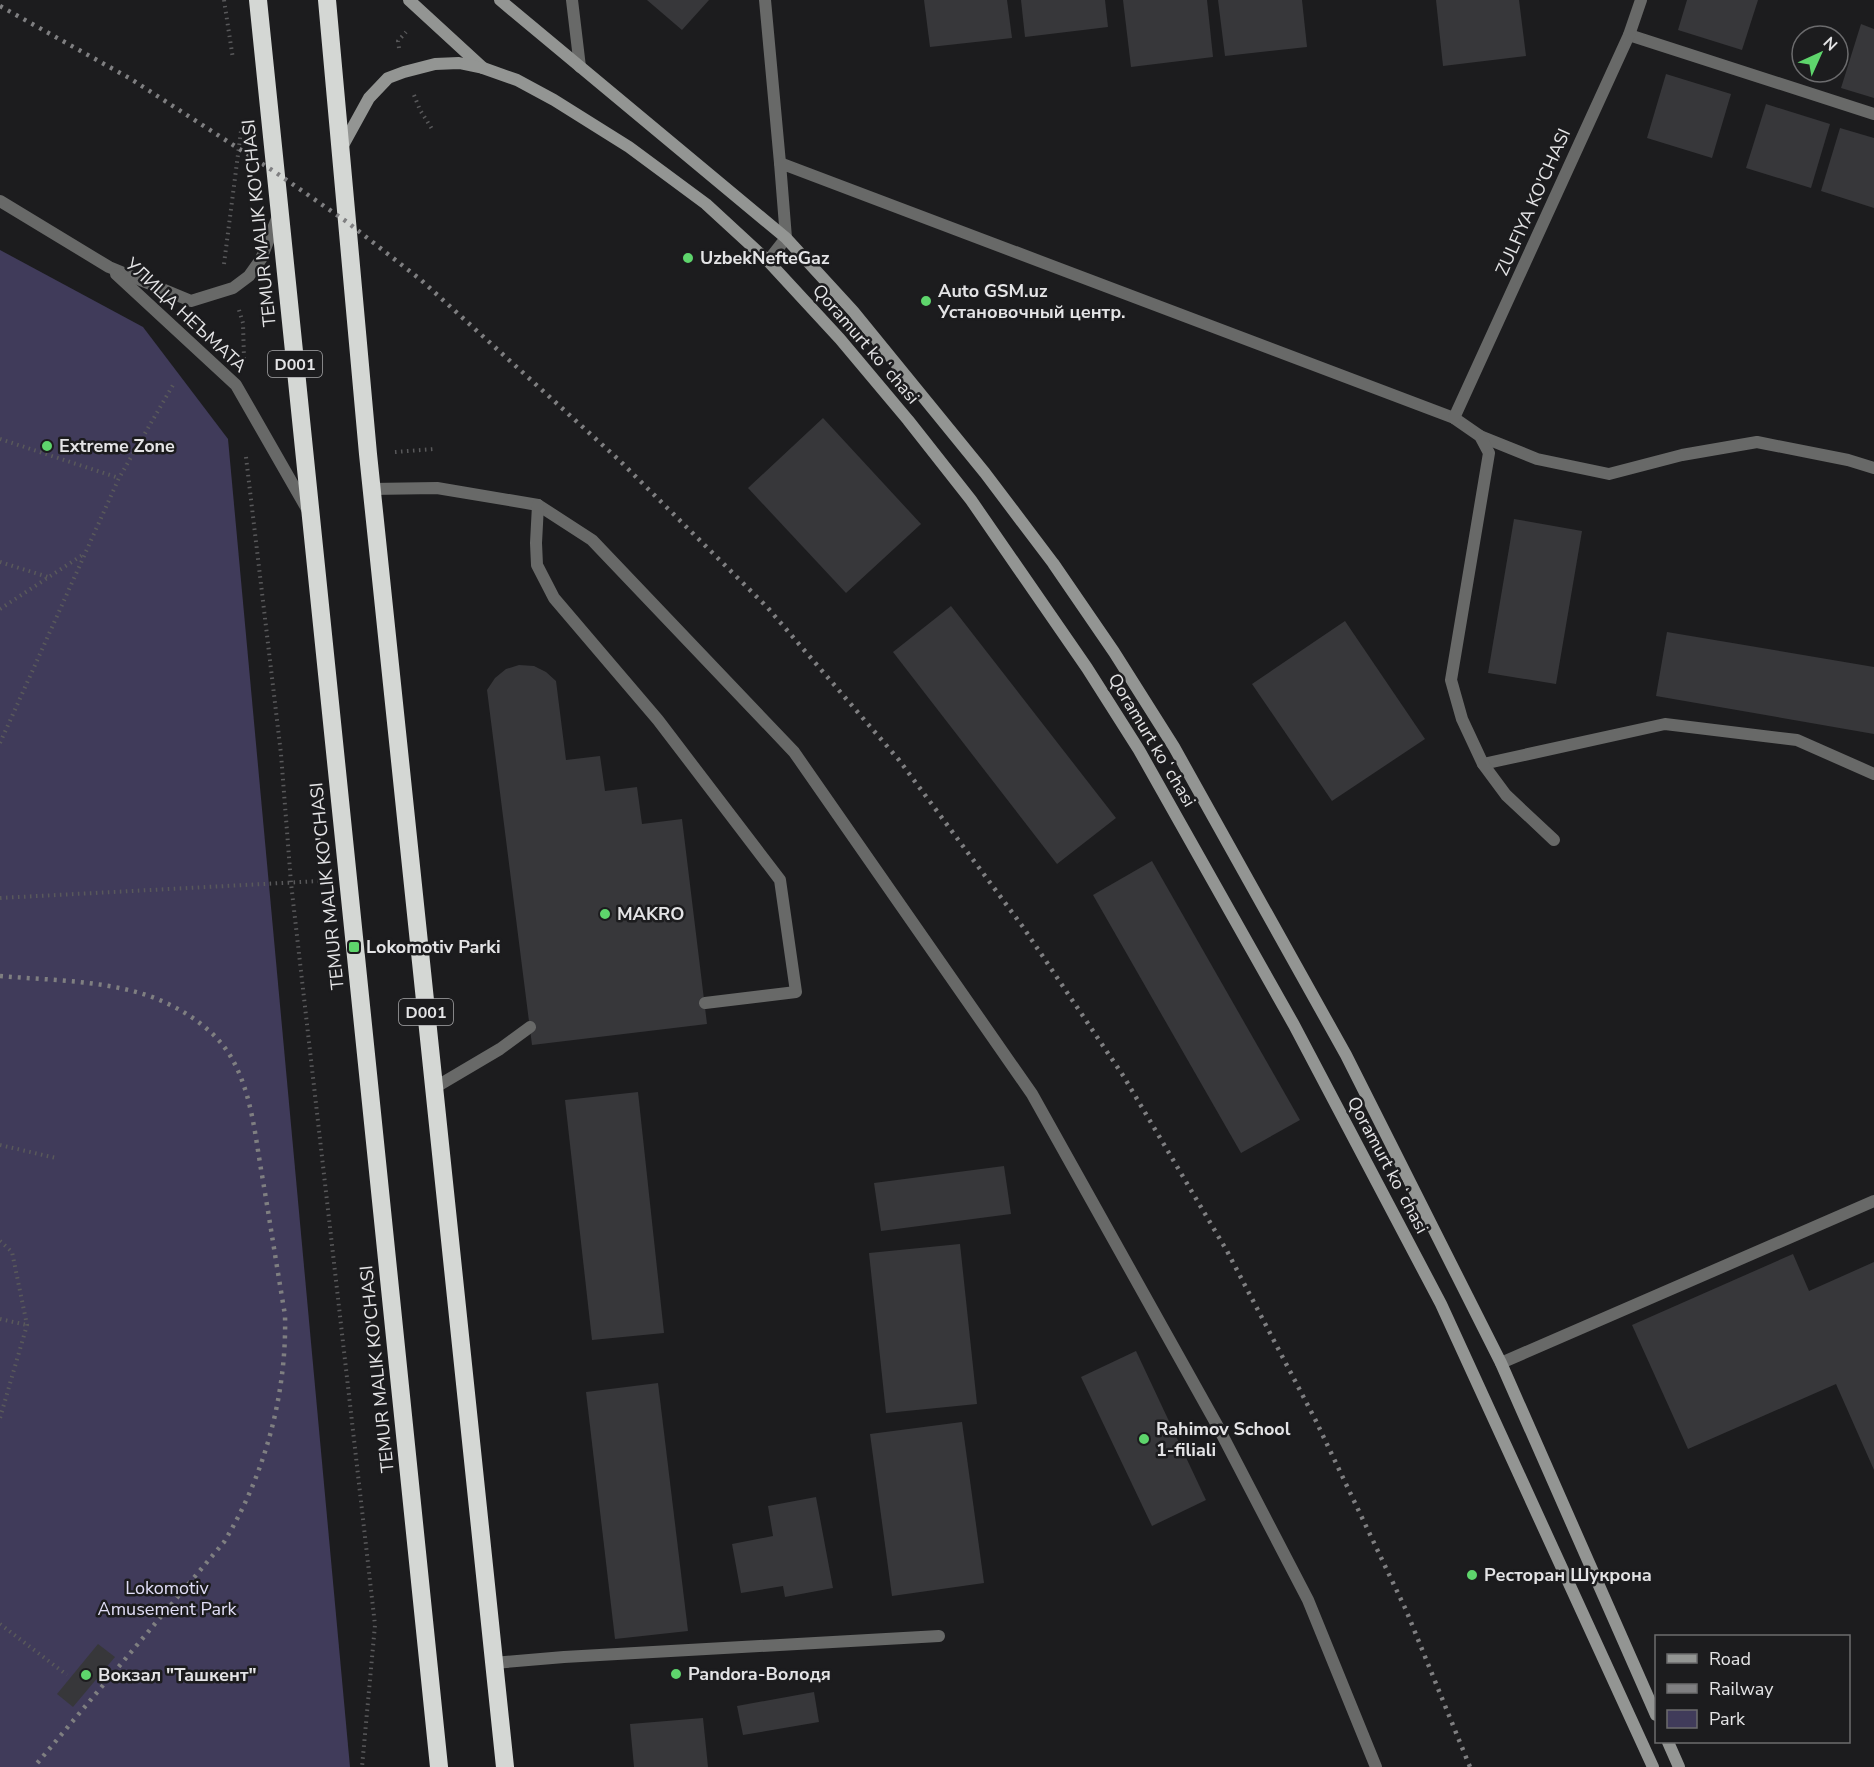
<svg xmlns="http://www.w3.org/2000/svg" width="1874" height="1767" font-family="'Nunito Sans',sans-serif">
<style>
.green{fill:#403b5a}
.building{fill:#37373a}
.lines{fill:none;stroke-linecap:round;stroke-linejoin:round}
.path{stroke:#59595b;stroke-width:4;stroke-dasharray:1.5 4.5;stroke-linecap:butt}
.lane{stroke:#686968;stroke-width:12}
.street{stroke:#686968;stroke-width:12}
.secondary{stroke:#939593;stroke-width:12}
.highway{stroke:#d4d7d4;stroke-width:18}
.rail{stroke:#7f7f81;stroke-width:4.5;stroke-dasharray:3 6;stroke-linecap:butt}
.poi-dot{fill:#5ed56c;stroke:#1c1c1e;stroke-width:2}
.labels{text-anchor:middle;stroke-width:5;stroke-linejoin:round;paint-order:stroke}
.shield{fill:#1c1c1e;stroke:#a8a8aa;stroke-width:1.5}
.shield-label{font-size:16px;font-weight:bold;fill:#e4e4e6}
.street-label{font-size:18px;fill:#e4e4e6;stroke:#1c1c1e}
.poi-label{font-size:18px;font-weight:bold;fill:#e4e4e6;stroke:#1c1c1e;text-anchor:start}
.park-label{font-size:18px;fill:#e0ddf6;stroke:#1c1c1e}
</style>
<rect width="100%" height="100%" fill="#1c1c1e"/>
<path class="green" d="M0,250L143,327L228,439L350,1767H0Z"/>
<g class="building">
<path d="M647,0H709L682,30Z"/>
<path d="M924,0H1007L1012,38L930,47Z"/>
<path d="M1021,0H1105L1108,27L1025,37Z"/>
<path d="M1123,0H1207L1213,57L1131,67Z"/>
<path d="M1218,0H1302L1307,47L1225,56Z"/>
<path d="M1436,0H1519L1526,56L1443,66Z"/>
<path d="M1687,0H1758L1742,50L1678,30Z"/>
<path d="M1861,24L1874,29V98L1841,88Z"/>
<path d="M1666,74L1731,94L1712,158L1647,138Z"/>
<path d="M1766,104L1830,124L1811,188L1746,168Z"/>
<path d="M1840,128L1874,138V208L1821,191Z"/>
<path d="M823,418L921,524L846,593L748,488Z"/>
<path d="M1514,519L1582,531L1556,684L1488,673Z"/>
<path d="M951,606L1116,818L1057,864L893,652Z"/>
<path d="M1345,621L1425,739L1332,801L1252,684Z"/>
<path d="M1667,632L1874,667V734L1656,696Z"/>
<path d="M519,665L534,666L546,672L556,681L566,760L600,756L605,791L637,787L642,824L682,819L707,1024L532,1045L487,690L495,678L506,669Z"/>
<path d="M1152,861L1300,1120L1241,1153L1093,895Z"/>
<path d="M638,1092L664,1333L592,1340L565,1100Z"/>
<path d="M1004,1166L1011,1214L881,1231L874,1183Z"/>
<path d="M960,1244L977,1404L886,1413L869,1253Z"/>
<path d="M1793,1254L1809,1291L1874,1262V1470L1836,1384L1688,1449L1632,1325Z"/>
<path d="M1136,1351L1206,1500L1152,1526L1081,1377Z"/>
<path d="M658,1383L688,1631L615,1639L586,1392Z"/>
<path d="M962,1422L984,1583L892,1596L870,1434Z"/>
<path d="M816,1497L833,1588L785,1597L783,1586L741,1593L732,1544L773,1536L768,1506Z"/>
<path d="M98,1644L115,1657L73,1707L57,1694Z"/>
<path d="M814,1692L819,1722L743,1735L737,1706Z"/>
<path d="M703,1718L708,1767H634L630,1724Z"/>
</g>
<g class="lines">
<g class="path">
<path d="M224,0L233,59"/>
<path d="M399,48L398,41L406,32"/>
<path d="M414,95L420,110L432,129"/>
<path d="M224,264L241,131"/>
<path d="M239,310L243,323L244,359"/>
<path d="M0,439L119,478"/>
<path d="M395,452L434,449"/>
<path d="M246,457L281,754L291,883L375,1625L362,1767"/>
<path d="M0,562L48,577"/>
<path d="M0,609L84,554"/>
<path d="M0,743L119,478L173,385"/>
<path d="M0,898L320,881"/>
<path d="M0,1145L56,1158"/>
<path d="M0,1241L12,1252L27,1325L0,1418"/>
<path d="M0,1319L27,1325"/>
<path d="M0,1624L67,1675"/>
</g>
<g class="lane">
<path d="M572,0L580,67"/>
<path d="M1629,35L1874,114"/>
<path d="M1480,436L1537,459L1609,474L1682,455L1757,442L1848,460L1874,468"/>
<path d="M371,489L437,488L538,505L592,540L794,752L1032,1094L1217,1425L1308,1600L1376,1767"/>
<path d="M538,505L536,543L537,565L554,598L658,720L780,880L796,992L705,1003"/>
<path d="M1483,764L1665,724L1797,740L1874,774"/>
<path d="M434,1088L500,1049L530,1027"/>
<path d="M1501,1363L1874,1201"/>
<path d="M494,1663L564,1657L939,1636"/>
</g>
<g class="street">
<path d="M765,0L780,163"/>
<path d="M0,201L109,267L191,301L233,288L249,276L261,259L278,216"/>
<path d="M768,261L786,238L780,163L1454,418L1480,436L1489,453L1451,680L1462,719L1483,764L1506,795L1554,840"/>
<path d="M116,274L236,385L307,509"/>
<path d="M1454,418L1629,35L1641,0"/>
</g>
<g class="secondary">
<path d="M409,0L483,68"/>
<path d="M500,0L786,238L853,311L985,473L1053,563L1114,652L1174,747L1346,1055L1501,1363L1656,1715"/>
<path d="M342,147L369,98L388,78L404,72L435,64L459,63L483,68L517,80L554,100L629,147L706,204L768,261L840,339L908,420L971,500L1087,668L1139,750L1294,1025L1441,1304L1653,1767"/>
<path d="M1668,1742L1679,1767"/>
</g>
<g class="highway">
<path d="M258,0L439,1767"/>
<path d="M327,0L368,454L505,1767"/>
</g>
<g class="rail">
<path d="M0,6L131,79L275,172L347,222L421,280L619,460L767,607L899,760L1023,927L1124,1077L1227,1251L1315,1419L1406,1610L1470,1767"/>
<path d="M0,976C46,980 95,980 140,993C174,1003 213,1026 231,1057C252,1093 255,1136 262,1175C270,1222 277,1268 285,1315C287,1393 265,1475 224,1542L34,1767"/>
</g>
</g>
<g class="poi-dot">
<circle cx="688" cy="258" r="6"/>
<circle cx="926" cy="301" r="6"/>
<circle cx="47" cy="446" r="6"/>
<circle cx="605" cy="914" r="6"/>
<rect x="348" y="941" width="12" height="12" rx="3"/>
<circle cx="1144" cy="1439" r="6"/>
<circle cx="1472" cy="1575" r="6"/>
<circle cx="676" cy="1674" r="6"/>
<circle cx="86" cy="1675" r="6"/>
</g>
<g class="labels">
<g class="shield">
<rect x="268" y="351" width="54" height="26" rx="4.5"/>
<rect x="399" y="999" width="54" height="26" rx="4.5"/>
</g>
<g class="shield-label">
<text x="295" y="370">D001</text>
<text x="426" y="1018">D001</text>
</g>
<g class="street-label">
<text transform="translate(1533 202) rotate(-66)" y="6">ZULFIYA KO'CHASI</text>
<text transform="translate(259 223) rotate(-96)" y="6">TEMUR MALIK KO'CHASI</text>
<text transform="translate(186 315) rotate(43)" y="6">УЛИЦА НЕЪМАТА</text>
<text transform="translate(866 344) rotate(49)" y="6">Qoramurt koʻchasi</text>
<text transform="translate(1152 740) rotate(59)" y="6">Qoramurt koʻchasi</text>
<text transform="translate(327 886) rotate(-96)" y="6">TEMUR MALIK KO'CHASI</text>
<text transform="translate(1388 1165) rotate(62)" y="6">Qoramurt koʻchasi</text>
<text transform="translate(377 1369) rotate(-96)" y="6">TEMUR MALIK KO'CHASI</text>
</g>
<g class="poi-label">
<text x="700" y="264">UzbekNefteGaz</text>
<text x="938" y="297">Auto GSM.uz<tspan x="938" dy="21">Установочный центр.</tspan></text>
<text x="59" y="452">Extreme Zone</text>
<text x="617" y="920">MAKRO</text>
<text x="366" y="953">Lokomotiv Parki</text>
<text x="1156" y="1435">Rahimov School<tspan x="1156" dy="21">1-filiali</tspan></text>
<text x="1484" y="1581">Ресторан Шукрона</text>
<text x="688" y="1680">Pandora-Володя</text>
<text x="98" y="1681">Вокзал "Ташкент"</text>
</g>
<g class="park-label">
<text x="167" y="1594">Lokomotiv<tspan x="167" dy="21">Amusement Park</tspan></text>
</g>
</g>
<rect x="1655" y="1635" width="195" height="108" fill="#1c1c1e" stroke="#6c6c6e" stroke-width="1.5"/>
<rect x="1667" y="1654" width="30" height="9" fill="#939593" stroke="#6c6c6e" stroke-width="1.5"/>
<text x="1709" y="1665" font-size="18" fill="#e4e4e6">Road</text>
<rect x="1667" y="1684" width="30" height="9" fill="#7f7f81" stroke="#6c6c6e" stroke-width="1.5"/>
<text x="1709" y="1695" font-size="18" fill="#e4e4e6">Railway</text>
<rect x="1667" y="1710" width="30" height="18" fill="#403b5a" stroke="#6c6c6e" stroke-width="1.5"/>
<text x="1709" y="1725" font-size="18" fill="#e4e4e6">Park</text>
<g transform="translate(1820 54) rotate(45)"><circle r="28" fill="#1c1c1e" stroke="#6c6c6e" stroke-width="1.5"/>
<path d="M0-4.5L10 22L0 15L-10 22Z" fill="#5ed56c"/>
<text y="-9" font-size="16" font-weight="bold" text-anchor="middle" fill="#e4e4e6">N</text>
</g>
</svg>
